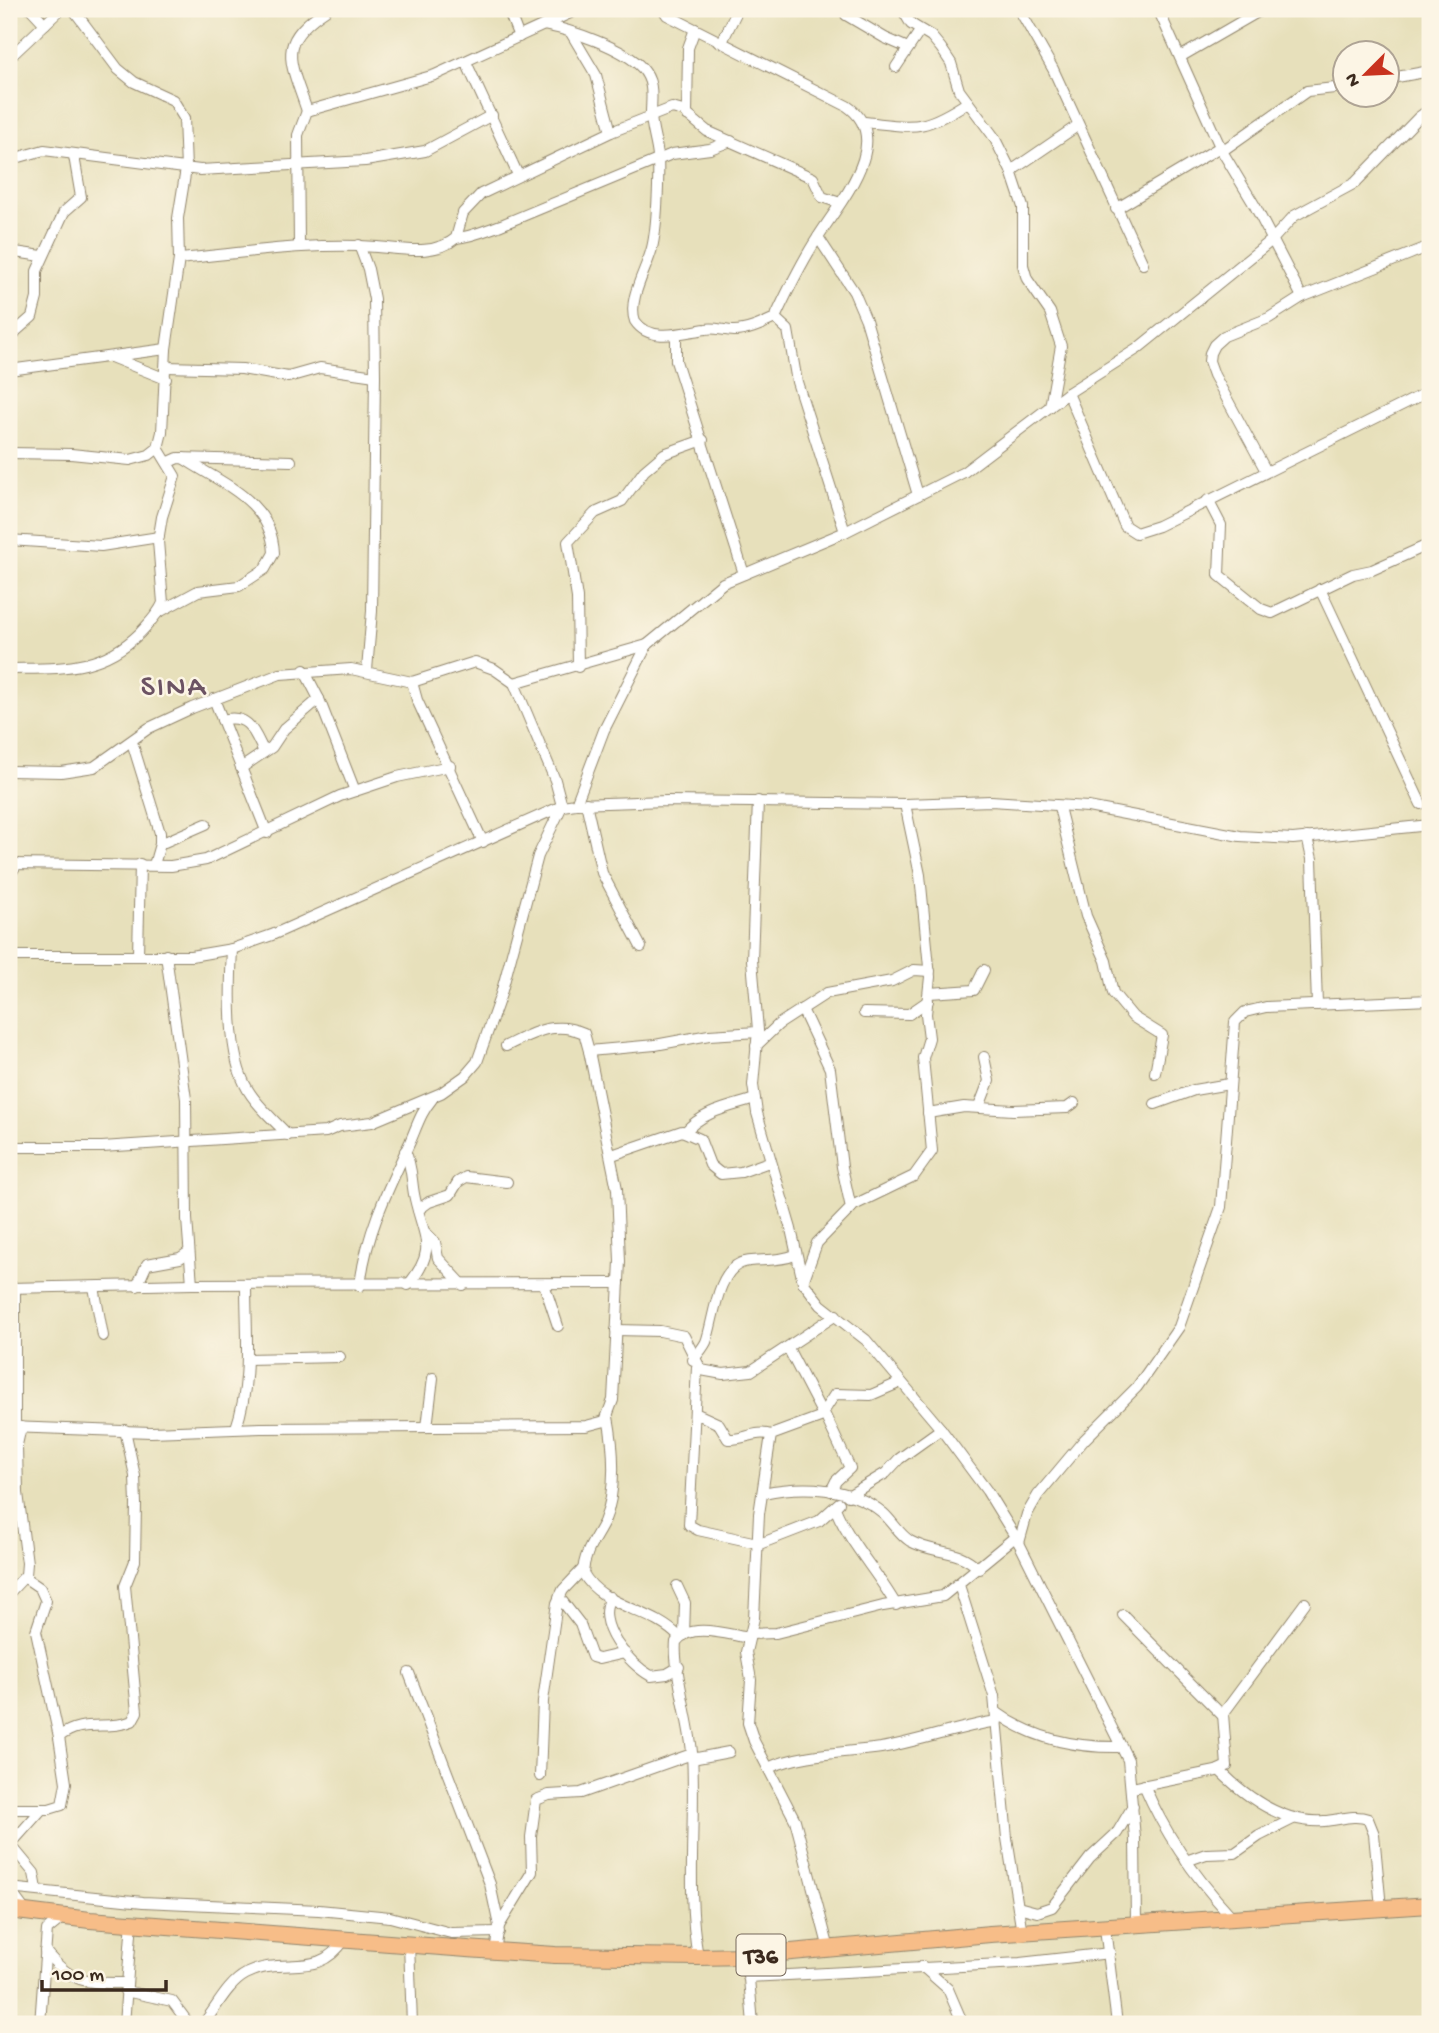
<svg xmlns="http://www.w3.org/2000/svg" width="1439" height="2033" font-family="'Gochi Hand',sans-serif">
<style>
.lines{fill:none;stroke-linecap:round;stroke-linejoin:round}
.minor-casing{stroke:#91856c;stroke-width:12}
.trunk-casing{stroke:#91856c;stroke-width:18}
.minor{stroke:#fff;stroke-width:10}
.trunk{stroke:#f7bd88;stroke-width:16}
.labels{text-anchor:middle;stroke-width:5;stroke-linejoin:round;paint-order:stroke}
.shield{fill:#fcf5e5;stroke:#75675a;stroke-width:2}
.shield-label{font-size:24px;font-weight:bold;fill:#3b2a1e}
.quarter-label{font-size:30px;letter-spacing:2px;fill:#6c5363;stroke:#fcf5e5}
</style>
<rect width="100%" height="100%" fill="#fcf5e5"/>
<filter id="ink" filterUnits="userSpaceOnUse"><feTurbulence type="fractalNoise" baseFrequency=".0143" numOctaves="2"/><feDisplacementMap in="SourceGraphic" scale="14" xChannelSelector="R" yChannelSelector="G"/><feConvolveMatrix kernelMatrix="1 2 1 2 8 2 1 2 1" color-interpolation-filters="sRGB"/></filter>
<filter id="wash" filterUnits="userSpaceOnUse"><feTurbulence type="fractalNoise" baseFrequency=".00686" numOctaves="4" result="noise"/><feDisplacementMap in="SourceGraphic" scale="28" xChannelSelector="R" yChannelSelector="G"/><feGaussianBlur stdDeviation="1.57" result="paint"/><feColorMatrix in="noise" values="0 0 0 0 0 0 0 0 0 0 0 0 0 0 0 0 0 1.4 0 .05"/><feComposite in="paint" operator="in"/></filter>
<g filter="url(#wash)">
<rect width="100%" height="100%" fill="#e7e0bb"/>
</g>
<g filter="url(#ink)">
<g class="lines">
<defs>
<g id="minor">
<path d="M31,9L45,24"/>
<path d="M508,9L519,37"/>
<path d="M902,9L911,24L931,36L941,48L951,63L959,90L994,137L1011,171L1023,207V265L1027,279L1050,312L1061,346L1050,407"/>
<path d="M1019,9L1053,69L1143,264"/>
<path d="M1158,9L1222,151L1255,206L1302,297"/>
<path d="M846,15L885,38L908,48"/>
<path d="M544,25C571,30 624,48 642,68C655,83 651,97 651,114C651,128 657,143 658,157C659,179 657,228 652,248C647,269 627,299 635,321C650,344 684,332 706,329C715,327 724,331 734,331C748,331 762,324 775,318C788,290 801,263 818,237C839,203 896,139 847,106L667,15L663,9"/>
<path d="M571,33L596,75L611,132"/>
<path d="M722,42L738,9"/>
<path d="M1180,57L1263,9"/>
<path d="M9,58L61,9"/>
<path d="M466,62L518,175"/>
<path d="M896,67L920,31"/>
<path d="M1386,79L1430,71"/>
<path d="M307,111C290,60 275,43 327,9"/>
<path d="M687,115L688,48L695,29"/>
<path d="M864,122C916,127 922,132 968,102"/>
<path d="M1222,151L1307,91L1344,87"/>
<path d="M9,160L44,150L200,170L365,161L425,151L492,115"/>
<path d="M1011,171L1077,126"/>
<path d="M1116,209L1220,147"/>
<path d="M818,237L854,292L866,320L918,495"/>
<path d="M456,238C472,237 486,230 501,225L672,154L710,149L731,141"/>
<path d="M299,245L298,135L307,111L435,75L579,9"/>
<path d="M359,245L368,269L374,299L375,376L372,611L367,670"/>
<path d="M9,254L15,252L42,256"/>
<path d="M179,259C245,253 311,242 377,247C403,249 435,256 456,238L463,213L481,194L611,132L672,108L683,111L707,131L813,178L822,197L840,203"/>
<path d="M775,318L788,330L797,382L845,532"/>
<path d="M676,336V361L744,574"/>
<path d="M9,344L15,332L32,317L37,298V271L64,212L81,197L74,156"/>
<path d="M9,357L10,370"/>
<path d="M111,357L166,379"/>
<path d="M166,367L242,369L288,377L320,368L375,376"/>
<path d="M9,370L166,349"/>
<path d="M1068,393L1125,526L1136,533L1158,526L1430,391"/>
<path d="M9,453L71,454L130,460L149,455L158,448L162,432L166,349L179,259L178,218L186,169L184,118L173,100L134,82L118,69L73,9"/>
<path d="M169,462L178,458L291,461"/>
<path d="M1266,471L1214,375L1209,361L1210,353L1214,345L1224,336L1269,318L1302,297L1430,246"/>
<path d="M1208,500L1221,525L1219,575L1261,609L1272,613L1353,574L1372,570L1430,544"/>
<path d="M9,540L101,546L159,537"/>
<path d="M1320,589L1421,804"/>
<path d="M159,612L198,591L239,586L265,569L274,553C272,501 222,484 183,458"/>
<path d="M578,667L577,598L568,542L595,513L622,501L644,471L664,454L703,440"/>
<path d="M9,669C61,668 100,672 140,633C149,623 158,615 163,603L158,541L162,517L175,476L158,448"/>
<path d="M304,670L319,699L355,791"/>
<path d="M412,682L417,700L483,842"/>
<path d="M514,683L647,645"/>
<path d="M214,699L267,833"/>
<path d="M222,720C249,713 254,732 264,752"/>
<path d="M132,742L160,833V844L154,865"/>
<path d="M241,768L272,747L284,729L319,699"/>
<path d="M9,771L61,772L94,767L149,728L192,708L280,674L351,669L412,682L475,662L494,669L514,683L555,780L562,806L538,856L501,994L477,1062L465,1076L441,1093L372,1122L340,1126L326,1132L102,1147H9"/>
<path d="M758,801L752,960L758,1030L753,1085L757,1113L791,1229L803,1282L821,1305L866,1340L941,1429L987,1491L1019,1543L1128,1760L1135,1838L1136,1923"/>
<path d="M586,803L602,873L641,947"/>
<path d="M576,804L604,730L647,645L723,583L845,532L964,472L1068,393L1137,349L1272,240L1294,216L1355,183L1419,117L1430,109"/>
<path d="M1059,807L1086,916L1106,961L1113,993L1133,1017L1162,1035L1155,1073"/>
<path d="M1307,837L1312,859L1317,1005"/>
<path d="M160,844L206,824"/>
<path d="M9,864L171,866L206,860L340,796L397,777L450,766"/>
<path d="M9,876L17,864"/>
<path d="M232,949C230,988 227,1056 248,1090C258,1107 274,1120 288,1135"/>
<path d="M138,955L140,864"/>
<path d="M166,955L186,1099L187,1219L192,1284"/>
<path d="M9,956H191L232,949L272,935L562,806L576,804L667,801L905,804L991,801L1088,807L1240,836L1293,839L1430,825"/>
<path d="M929,993L974,990L984,970"/>
<path d="M802,1009L830,1069L842,1167L851,1208"/>
<path d="M864,1013L909,1014L928,1001"/>
<path d="M756,1046L779,1024L827,993L892,981L914,970L930,971"/>
<path d="M589,1051L655,1045L709,1035L758,1032"/>
<path d="M1155,1104L1194,1090L1229,1084"/>
<path d="M979,1107L989,1081L984,1057"/>
<path d="M928,1113L964,1107L1013,1110L1067,1108L1074,1103"/>
<path d="M685,1132C703,1111 730,1107 755,1099"/>
<path d="M405,1151C413,1168 411,1182 415,1199C424,1238 438,1250 408,1285"/>
<path d="M612,1155L682,1131L700,1139L710,1165L721,1174L741,1172L769,1162"/>
<path d="M418,1210L429,1202L450,1195L458,1182L466,1177L507,1182"/>
<path d="M426,1233L435,1242L438,1258L463,1285"/>
<path d="M803,1282L817,1243L854,1205L914,1176L932,1151L923,1058L929,1038L926,1014L930,977L920,875L905,804"/>
<path d="M544,1284L558,1326"/>
<path d="M137,1286L147,1264L180,1258L189,1252"/>
<path d="M360,1286C366,1233 388,1189 410,1142C417,1126 421,1112 432,1099"/>
<path d="M94,1287L103,1336"/>
<path d="M9,1288L192,1284L619,1283"/>
<path d="M616,1330L660,1331L684,1336L701,1370L723,1374L751,1371L836,1315"/>
<path d="M788,1348L823,1415"/>
<path d="M247,1359L340,1357"/>
<path d="M693,1360C698,1354 703,1348 706,1342C714,1321 716,1273 741,1263C754,1258 776,1263 795,1255"/>
<path d="M697,1367L689,1525L698,1530L757,1543"/>
<path d="M695,1413L719,1424L728,1439C744,1440 756,1430 771,1435"/>
<path d="M824,1413L850,1468L836,1481L831,1491"/>
<path d="M608,1417C614,1448 617,1492 604,1522C595,1540 584,1552 583,1573C602,1608 652,1608 679,1637"/>
<path d="M9,1427L151,1432L261,1428L586,1426L605,1421L613,1400L620,1261L617,1189L589,1051L584,1033C554,1020 533,1033 506,1046"/>
<path d="M15,1427V1289"/>
<path d="M427,1427L433,1378"/>
<path d="M236,1428C252,1382 246,1333 246,1285"/>
<path d="M763,1493C802,1485 851,1486 883,1513C893,1522 899,1534 910,1541C935,1555 957,1547 979,1569"/>
<path d="M848,1496L886,1473L899,1459L941,1429"/>
<path d="M835,1508C850,1544 876,1570 896,1605"/>
<path d="M1019,1543L1027,1514L1038,1495L1084,1440L1137,1387L1179,1327L1221,1207L1235,1022L1245,1012L1266,1007L1430,1000"/>
<path d="M757,1545L819,1521L839,1503"/>
<path d="M24,1577L40,1588L46,1601L36,1631L59,1737"/>
<path d="M959,1585L994,1696L1007,1838L1022,1933"/>
<path d="M677,1586L685,1603L684,1635"/>
<path d="M9,1593L26,1575L27,1563L18,1493L17,1445L21,1427"/>
<path d="M559,1597L580,1624L592,1657L599,1659L625,1653"/>
<path d="M610,1597C595,1625 628,1663 651,1676L667,1674L679,1667"/>
<path d="M1123,1615L1223,1716"/>
<path d="M750,1634L776,1633L883,1606L943,1596L1015,1537"/>
<path d="M409,1673L490,1884L499,1926L495,1951"/>
<path d="M996,1712C1032,1739 1077,1748 1122,1747"/>
<path d="M692,1759L729,1752"/>
<path d="M768,1768C802,1753 845,1753 881,1748C920,1741 958,1727 997,1721"/>
<path d="M1219,1770C1247,1798 1283,1824 1324,1821C1339,1820 1354,1814 1368,1819L1374,1834L1381,1908"/>
<path d="M540,1776L543,1701L557,1603L563,1590L583,1569"/>
<path d="M1144,1785C1165,1835 1195,1877 1231,1916"/>
<path d="M1132,1788L1216,1771L1227,1766L1223,1714L1305,1603"/>
<path d="M9,1809H49L62,1805L66,1783L59,1737C82,1718 108,1731 132,1721L137,1712L125,1586L135,1561L136,1504L135,1476L125,1430"/>
<path d="M10,1844L34,1873L37,1889"/>
<path d="M9,1846L42,1809"/>
<path d="M1186,1861L1206,1854L1235,1853L1259,1836L1293,1819"/>
<path d="M9,1888L143,1902L319,1910L390,1917L451,1933L499,1932"/>
<path d="M9,1889L26,1912"/>
<path d="M1018,1907L1037,1912L1052,1907L1090,1858L1117,1833L1133,1806"/>
<path d="M499,1926L532,1872L531,1837L536,1800L549,1795L581,1793L692,1754"/>
<path d="M1105,1928L1117,2024"/>
<path d="M409,1944L412,2024"/>
<path d="M829,1949L795,1820L754,1741L748,1723L751,1680L746,1652L754,1618L759,1514L771,1435L820,1417L835,1394L871,1395L901,1382"/>
<path d="M45,1951C71,1983 85,1983 126,1983"/>
<path d="M747,1956L753,2024"/>
<path d="M698,1957C686,1890 696,1821 692,1753C690,1723 673,1668 676,1642C690,1621 729,1635 749,1638"/>
<path d="M922,1966L948,1989L963,2024"/>
<path d="M748,1977L1020,1963L1110,1953"/>
<path d="M125,1991L172,2001L189,2024"/>
<path d="M40,2024L47,1930L63,1917"/>
<path d="M124,2024L132,1921"/>
<path d="M203,2024C216,2009 227,1984 246,1974C285,1954 316,1982 345,1939"/>
</g>
<path id="trunk" d="M9,1910L90,1920L467,1949L555,1955L698,1957L747,1956L990,1934L1430,1905"/>
</defs>
<use href="#minor" class="minor-casing"/>
<use href="#trunk" class="trunk-casing"/>
<use href="#minor" class="minor"/>
<use href="#trunk" class="trunk"/>
</g>
</g>
<g class="labels">
<rect class="shield" x="736.5" y="1934.5" width="49" height="41" rx="5"/>
<g class="shield-label">
<text x="761" y="1963">T36</text>
</g>
<g class="quarter-label">
<text x="174" y="695">SINA</text>
</g>
</g>
<rect width="1439" height="2033" fill="none" stroke="#fcf5e5" stroke-width="35"/>
<g transform="translate(1366 74) rotate(246)"><circle r="33" fill="#fcf5e5" stroke="#afa495" stroke-width="2"/>
<path d="M0-5L12 26L0 18L-12 26Z" fill="#c8321e"/>
<text y="-10" font-size="19" font-weight="bold" text-anchor="middle" fill="#3b2a1e">N</text>
</g>
<path d="M42 1980v10h124v-10" fill="none" stroke="#3b2a1e" stroke-width="3.5"/>
<text x="52" y="1980" font-size="21" fill="#3b2a1e" stroke="#fcf5e5" stroke-width="5" paint-order="stroke">100 m</text>
</svg>
